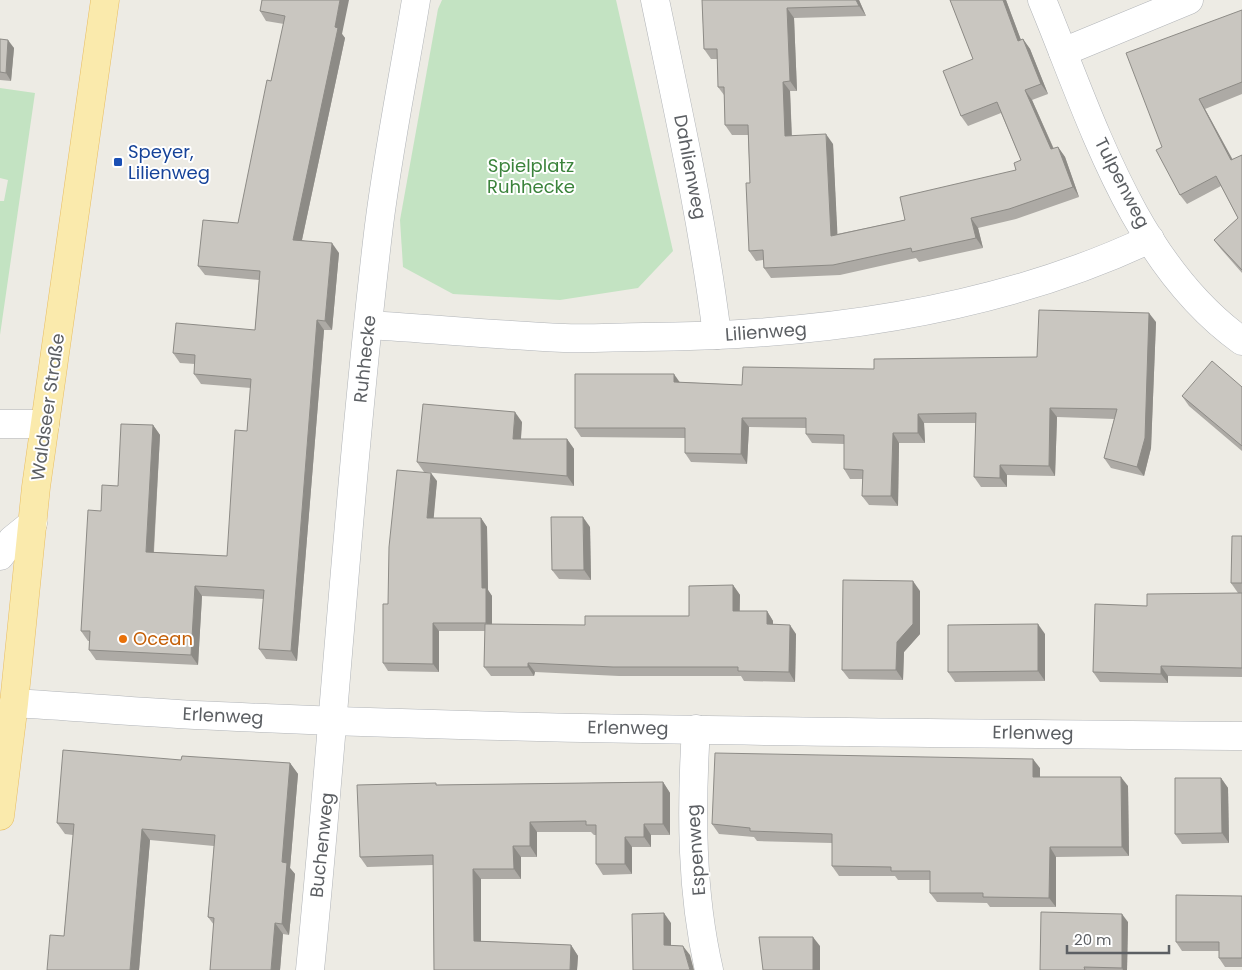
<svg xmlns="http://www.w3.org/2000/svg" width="1242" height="970" font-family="Poppins,sans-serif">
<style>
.green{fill:#c3e3c2}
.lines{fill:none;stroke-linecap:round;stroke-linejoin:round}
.minor-casing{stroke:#b1b4b8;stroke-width:29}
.major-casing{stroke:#e8bd62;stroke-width:29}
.minor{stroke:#fff;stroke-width:28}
.major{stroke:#faeaac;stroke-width:28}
.wall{fill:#adaaa5}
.shaded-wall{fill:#8d8b86}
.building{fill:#c9c6c0;stroke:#8d8b86}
.transit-dot{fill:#1a4fb4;stroke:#fff;stroke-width:2}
.food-dot{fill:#e8710a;stroke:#fff;stroke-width:2}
.labels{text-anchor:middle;stroke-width:4;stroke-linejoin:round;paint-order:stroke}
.transit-label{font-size:18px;fill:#164399;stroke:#fff;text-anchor:start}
.park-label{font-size:18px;fill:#3b833b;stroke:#fff}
.street-label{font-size:18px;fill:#5c5f63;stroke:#fff}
.food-label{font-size:18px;fill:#c56008;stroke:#fff;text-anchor:start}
</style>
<rect width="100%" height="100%" fill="#edebe4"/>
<g class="green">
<path d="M442,0H616L673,251L638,288L560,300L453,294L403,267L400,220L438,9Z"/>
<path d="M0,88L35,93L0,335V201H4L8,180L0,178Z"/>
</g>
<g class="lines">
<defs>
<g id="minor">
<path d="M655,0C678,111 703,222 717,335"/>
<path d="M1042,0C1091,118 1133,263 1242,341"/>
<path d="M1063,52L1189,0"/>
<path d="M369,325C434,329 499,335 564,338C591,339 618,337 644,337C815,336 995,312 1150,239"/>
<path d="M0,424H45"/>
<path d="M0,556L12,540L33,523"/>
<path d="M14,703C82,707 150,713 218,716C559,732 901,732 1242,736"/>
<path d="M696,729C691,809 691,892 709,970"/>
<path d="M310,970C334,728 349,484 377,242C386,161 403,80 416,0"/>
</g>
<path id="major" d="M0,816L14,703L36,487L105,0"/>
</defs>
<use href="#minor" class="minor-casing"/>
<use href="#major" class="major-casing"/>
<use href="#minor" class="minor"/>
<use href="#major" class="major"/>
</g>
<g class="wall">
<path d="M262,0L342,34L345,38L302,240L339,253L332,330H324L297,661L266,659L259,649L264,599L202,596L198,665L96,660L89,650V641H88L81,631L101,511L118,486L153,425L160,435L154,552L227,556L247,431L251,388L201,384L194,374L195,364L180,363L173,353L255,330L259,280L205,275L198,266L238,223L271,81L284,24L266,21L260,11Z"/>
<path d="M702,0H859L866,16L794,18L797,91H790L792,136L833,144L837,234L905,220L1016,170L1021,160L1001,113L968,126L961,116L973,59L950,0H1006L1021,40L1023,39L1030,49L1048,94L1032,100L1054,149L1058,147L1065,157L1079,197L1016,219L978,228L983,248L919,262L916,258L840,275L771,278L764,268L763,260L756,261L749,251L750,183L748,135H732L725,125L724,95L718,87V59H711L704,49Z"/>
<path d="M1242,10V94L1205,109L1233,160L1242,155V273L1221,249L1214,240L1238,218L1221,186L1187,204L1180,195L1162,147Z"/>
<path d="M0,39L14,48L11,81L0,80Z"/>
<path d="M1156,322L1151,448L1144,476L1111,468L1104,458L1114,419L1057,417L1055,476L1007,475V487H981L974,477L976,423H924L925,443H899L898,506L869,505L862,496L863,479H850L844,469V444L812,443L806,434V428L749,427L747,464L691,462L685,453V438L581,437L575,428L680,382L742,385L874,369L1037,357Z"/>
<path d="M1242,387V451L1189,406L1182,396Z"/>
<path d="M522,422L521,439H567L574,449V486L424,472L417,462Z"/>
<path d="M437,481L433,518H481L487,527L488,590L492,596V625H585L689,616L733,585L740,595V611H767L773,621V624L796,634L795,682L744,681L741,676H619L535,672L534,676H491L484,667L485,631H439V672L388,671L383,663L388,604Z"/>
<path d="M590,527L591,580L559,579L552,570Z"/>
<path d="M1242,536V593H1238L1231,583Z"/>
<path d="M920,591V634L904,652L903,680L849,679L842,670Z"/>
<path d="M1242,593V677L1168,676V683L1100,682L1093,672L1147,606Z"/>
<path d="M1045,634V681L955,682L948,672Z"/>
<path d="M181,760L290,763L298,774L290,868L295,874L289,935L283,934L280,970H210L214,925L208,917L214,846L150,840L139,970H47L64,936L73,835L65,834L57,823Z"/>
<path d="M1040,768V777L1128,786L1129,856L1056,857V907H990L987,903L937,902L930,893V880H898L895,876H839L832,866V843L757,841L754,837L719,834L712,824Z"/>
<path d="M1221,778L1228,788L1229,843L1182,844L1175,834Z"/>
<path d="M663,782L670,793V835H651V847H632V874L603,875L596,864V835H594L591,832H537V857H521V879H481V941L571,945L578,956L577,970H434L433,865L367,867L360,857L437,785Z"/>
<path d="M1242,896V967H1225L1219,958V951H1182L1176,942Z"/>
<path d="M1128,922L1127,970H1040Z"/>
</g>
<g class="shaded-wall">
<path d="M340,0H349L342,34L345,38L300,249L293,240Z"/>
<path d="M856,0H859L866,16L859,6Z"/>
<path d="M1003,0H1006L1025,51L1018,41Z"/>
<path d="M787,8L794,18L797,91L790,81Z"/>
<path d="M1023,39L1030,49L1048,94L1041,84Z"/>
<path d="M8,40L14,48L11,81L6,73Z"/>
<path d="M783,82L790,91L792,146L785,136Z"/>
<path d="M1025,90L1032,100L1058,159L1051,149Z"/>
<path d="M1199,99L1205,109L1238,170L1231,160Z"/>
<path d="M826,134L833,144L838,245L831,236Z"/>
<path d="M1058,147L1065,157L1079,197L1073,187Z"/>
<path d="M971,218L978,228L983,248L976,238Z"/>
<path d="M332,243L339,253L332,330L325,321Z"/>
<path d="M1149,313L1156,322L1151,448L1144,476L1137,467Z"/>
<path d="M317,320L324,330L297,661L291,651Z"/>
<path d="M674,374L681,384L674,382Z"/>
<path d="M1050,408L1057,417L1055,476L1049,466Z"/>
<path d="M515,412L522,422L520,449L513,439Z"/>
<path d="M918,414L924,423L925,443L918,433Z"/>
<path d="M742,418L749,427L747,464L741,454Z"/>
<path d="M153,425L160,435L153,561L146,552Z"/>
<path d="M893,433L899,443L898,506L891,496Z"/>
<path d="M567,439L574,449V486L567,476Z"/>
<path d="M1000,465L1007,475V487L1000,478Z"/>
<path d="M431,473L437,481L433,526L427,518Z"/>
<path d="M583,517L590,527L591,580L584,570Z"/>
<path d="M481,518L487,527L488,590L492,596V631L486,623L482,588Z"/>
<path d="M913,581L920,591V634L904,652L903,680L896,670L897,642Z"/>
<path d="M733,585L740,595L739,620L733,611Z"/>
<path d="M195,586L202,596L198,665L191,655Z"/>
<path d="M767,611L773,621V634L767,624Z"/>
<path d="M433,623L439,631V672L433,664Z"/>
<path d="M1038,624L1045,634V681L1038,671Z"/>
<path d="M790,625L796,634L795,682L789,672Z"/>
<path d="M528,663L535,672L534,676L528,667Z"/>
<path d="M1161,666L1168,676V683L1161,674Z"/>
<path d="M1033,759L1040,768V787L1033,777Z"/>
<path d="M290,763L298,774L290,868L295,874L289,935L282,924V862Z"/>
<path d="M1121,777L1128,786L1129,856L1122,847Z"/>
<path d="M1221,778L1228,788L1229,843L1222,833Z"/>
<path d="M663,782L670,793V835L663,824Z"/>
<path d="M530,822L537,832V857L530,846Z"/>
<path d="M644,824L651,835V847L644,837Z"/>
<path d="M142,829L150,840L139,970H130Z"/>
<path d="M625,837L632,847V874L625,864Z"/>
<path d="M513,846L521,857V879L514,869Z"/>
<path d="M1050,847L1056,857V907L1049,898Z"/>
<path d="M473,869L481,879V951L474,941Z"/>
<path d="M664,913L671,923V955L664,945Z"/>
<path d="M1122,914L1128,922L1127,970H1123L1122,968Z"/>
<path d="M275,923L283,934L280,970H271Z"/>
<path d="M813,937L820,946V970H813Z"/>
<path d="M571,945L578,956L577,970H570Z"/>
<path d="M683,946L690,955L694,970H690Z"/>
</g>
<g class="building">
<path d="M262,0H340L335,27L338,28L293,240L332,243L325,321L317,320L291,651L259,649L264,590L195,586L191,655L89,650L90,631H81L88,510L101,511L102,485L118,486L121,424L153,425L146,552L227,556L235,430L247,431L251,379L194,374L195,355L173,353L176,323L255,330L260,271L198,266L203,220L238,223L267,80L271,81L285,16L260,11Z"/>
<path d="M702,0H856L859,6L787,8L790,81L783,82L785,136L826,134L831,236L905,220L900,197L1016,170L1014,163L1021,160L997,102L961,116L943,71L973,59L950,0H1003L1018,41L1023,39L1041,84L1025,90L1051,149L1058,147L1073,187L1009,209L971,218L976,238L912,252L911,248L833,265L764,268L763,250L749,251L746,183H750L748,125H725L724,87H718L717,49H704Z"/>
<path d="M1242,10V82L1199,99L1231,160L1242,155V270L1214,240L1238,218L1216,176L1180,195L1156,150L1162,147L1126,53Z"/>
<path d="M0,39L8,40L6,73L0,72Z"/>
<path d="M1039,310L1149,313L1145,438L1137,467L1104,458L1117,409L1050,408L1049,466L1000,465V478L974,477L976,413L918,414V433H893L891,496H862L863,470L844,469V435L806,434V418H742L741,454L685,453V428H575V374H674V382L742,385L743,367L874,369V359L1037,357Z"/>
<path d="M1212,361L1242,387V446L1182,396Z"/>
<path d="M423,404L515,412L513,439H567V476L417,462Z"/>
<path d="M397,470L431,473L427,518H481L482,588H486V623H433V664L383,663V604H388L389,547Z"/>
<path d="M551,517H583L584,570H552Z"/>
<path d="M1232,536H1242V583H1231Z"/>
<path d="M843,580L913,581V624L897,642L896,670H842Z"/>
<path d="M733,585V611H767V624L790,625L789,672L738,671V667H613L528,663V667H484L485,624L585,625V616H689V586Z"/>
<path d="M1242,593V668L1161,666V674L1093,672L1095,604L1147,606V594Z"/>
<path d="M1038,624V671L948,672V625Z"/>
<path d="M63,750L181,760L182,756L290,763L282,862L287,863L282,924L275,923L271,970H210L214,918L208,917L215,835L142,829L130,970H47L50,935L64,936L74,824L57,823Z"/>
<path d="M715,753L1033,759V777H1121L1122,847H1050L1049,898L983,897V893H930V871H891V867L832,866V834L750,831V828L712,824Z"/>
<path d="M1175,778H1221L1222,833L1175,834Z"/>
<path d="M663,782V824H644V837H625V864H596V825H586V821L530,822V846H513L514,869H473L474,941L571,945L570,970H434L433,855L360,857L357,785L436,783V785Z"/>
<path d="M1176,895L1242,896V958H1219V942H1176Z"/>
<path d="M1041,912L1122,914V968L1084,967L1085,970H1040Z"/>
<path d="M664,913V945L683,946L690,970H633L632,914Z"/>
<path d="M759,937H813V970H763Z"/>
</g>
<rect class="transit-dot" x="113" y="157" width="10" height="10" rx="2.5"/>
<circle class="food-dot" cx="123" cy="639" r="5"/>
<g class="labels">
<g class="transit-label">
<text x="128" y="158">Speyer,<tspan x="128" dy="21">Lilienweg</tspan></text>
</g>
<g class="park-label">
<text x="531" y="172">Spielplatz<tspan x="531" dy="21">Ruhhecke</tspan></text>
</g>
<g class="street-label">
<text transform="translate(690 167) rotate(79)" y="6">Dahlienweg</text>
<text transform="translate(1122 183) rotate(63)" y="6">Tulpenweg</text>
<text transform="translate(766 332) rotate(-4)" y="6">Lilienweg</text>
<text transform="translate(365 359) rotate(-84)" y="6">Ruhhecke</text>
<text transform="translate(48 407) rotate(-82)" y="6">Waldseer Straße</text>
<text transform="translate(223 716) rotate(3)" y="6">Erlenweg</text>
<text transform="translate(628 728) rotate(1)" y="6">Erlenweg</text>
<text transform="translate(1033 733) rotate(1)" y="6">Erlenweg</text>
<text transform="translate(322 845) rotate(-84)" y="6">Buchenweg</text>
<text transform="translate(696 850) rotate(-94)" y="6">Espenweg</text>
</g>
<g class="food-label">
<text x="133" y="645">Ocean</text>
</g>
</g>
<path d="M1067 945v8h102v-8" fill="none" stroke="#5c5f63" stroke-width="2.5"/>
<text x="1074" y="945" font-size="15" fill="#5c5f63" stroke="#ffffff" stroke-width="4" paint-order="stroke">20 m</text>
</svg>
